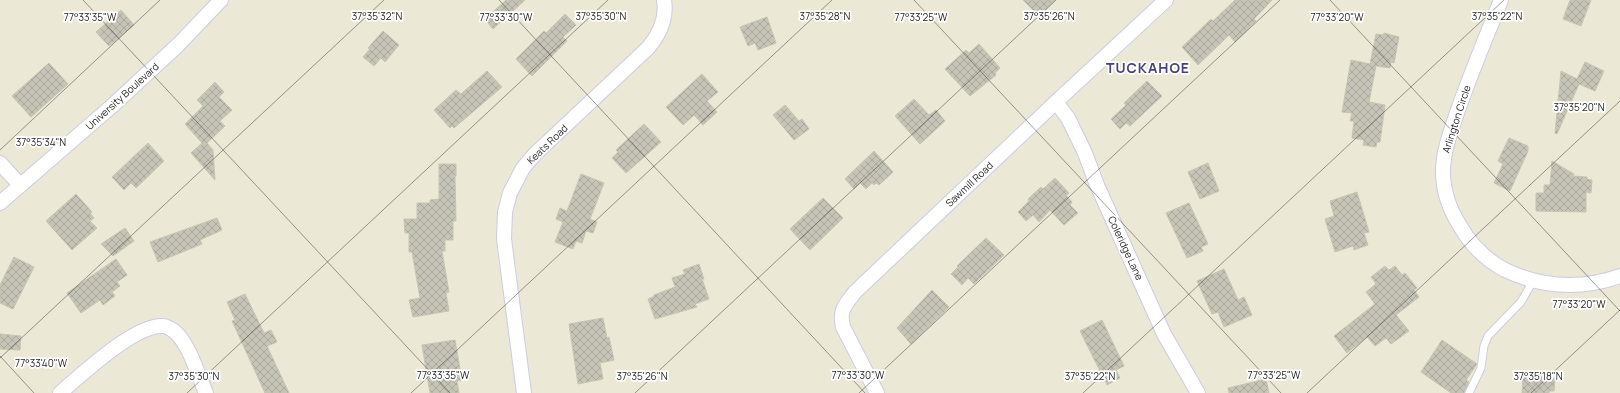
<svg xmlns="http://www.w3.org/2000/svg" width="1620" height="393" font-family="Manrope,sans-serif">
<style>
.building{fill:url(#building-cross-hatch);stroke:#c7c4b0}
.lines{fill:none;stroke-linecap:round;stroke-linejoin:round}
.service-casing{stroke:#cccbe2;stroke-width:9}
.minor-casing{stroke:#cccbe2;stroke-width:16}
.service{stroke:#fff;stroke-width:7}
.minor{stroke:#fff;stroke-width:14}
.ticks{fill:none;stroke:#272727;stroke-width:1;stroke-opacity:0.45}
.labels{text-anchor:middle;stroke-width:3.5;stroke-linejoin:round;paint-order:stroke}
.street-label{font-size:10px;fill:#272727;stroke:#fff}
.district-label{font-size:14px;font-weight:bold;letter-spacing:1px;fill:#46437c;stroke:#fff}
.ticks-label{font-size:10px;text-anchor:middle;fill:#272727;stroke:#fff;stroke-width:3.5;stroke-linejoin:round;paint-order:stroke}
</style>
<defs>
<pattern id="building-cross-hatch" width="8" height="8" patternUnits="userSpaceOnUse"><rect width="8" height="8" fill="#c6c4b6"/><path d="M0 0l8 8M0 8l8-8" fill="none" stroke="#aaa89c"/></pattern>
</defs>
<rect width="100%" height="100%" fill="#ece8d6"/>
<g class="building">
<path d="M506,0H525L493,29L485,19Z"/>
<path d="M1023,0H1055L1039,16Z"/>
<path d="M1235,0H1272L1254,19L1256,21L1235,42L1229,35L1198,65L1182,47L1211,19L1213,21Z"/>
<path d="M1570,0H1591L1581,26L1563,19Z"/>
<path d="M121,10L134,25L109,46L96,32Z"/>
<path d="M565,14L576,25L563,37L567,41L532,76L516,59L544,31L546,33Z"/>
<path d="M767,17L776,43L758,50L755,43L748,46L740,27Z"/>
<path d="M383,31L399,45L385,62L381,58L374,66L363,57L370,49L368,48Z"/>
<path d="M1384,33L1399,37L1394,63L1391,62L1390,68L1376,66L1369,102L1385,105L1380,142H1377L1376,147L1363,145L1364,140L1352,138L1354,121H1350L1352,113L1342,112L1351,60L1370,64L1376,34L1383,35Z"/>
<path d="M979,44L1000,68L995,73L996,75L970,96L945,69L966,50L969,53Z"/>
<path d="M1585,62L1604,71L1595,91L1579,84L1557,134L1555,133L1561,71L1577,79Z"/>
<path d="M49,63L68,84L31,117L12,96Z"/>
<path d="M487,71L502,87L454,128L452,126L450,128L434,110L456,90L461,94Z"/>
<path d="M702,74L718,92L707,101L717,112L703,125L694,115L683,125L666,107Z"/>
<path d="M1147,81L1162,96L1130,126L1126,123L1120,129L1111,119L1126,105L1124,103Z"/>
<path d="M215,82L224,92L219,97L232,110L220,121L225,126L207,143L213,150L215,180L191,153L202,143L185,124L203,106L197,100Z"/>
<path d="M914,99L929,115L936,110L945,121L920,144L895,116Z"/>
<path d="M785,105L799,121L802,119L809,129L794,140L773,115Z"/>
<path d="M644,124L661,142L626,173L612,158L618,152L616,150Z"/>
<path d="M1509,138L1528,146V151L1510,191L1494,183L1503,164L1498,161Z"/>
<path d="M148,143L164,161L136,188L131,183L124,190L112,177Z"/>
<path d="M874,151L893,172L879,185L876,183L874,185L872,183L866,189L860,183L854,189L845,179Z"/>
<path d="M1552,161L1574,174L1573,176L1587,177V179L1592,180L1591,193L1586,192V212L1536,211V193H1544V185H1550Z"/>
<path d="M1208,163L1219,191L1200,199L1188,172Z"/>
<path d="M439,164H456V176H455L456,221H453V240H445V251H442L449,292L446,293L449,311L413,317L409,300L420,298L412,252H409V233H405L404,219H417V203H430V200L439,199Z"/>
<path d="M581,174L604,183L590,219L597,222L593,233L586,231L582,243L576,241L573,249L555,242L563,222L556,219L560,208L567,211Z"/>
<path d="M1055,178L1069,193L1066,195L1072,202L1070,205L1078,213L1064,225L1050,210L1039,222L1033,215L1026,221L1018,212L1029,201L1028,199L1041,187L1043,189Z"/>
<path d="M1357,192L1369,232L1364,233L1368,245L1354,250L1353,246L1335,252L1325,219L1334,216L1330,201Z"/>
<path d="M76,194L92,212L90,213L94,218L90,221L97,228L72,250L46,221Z"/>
<path d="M823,198L843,218L810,250L790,229Z"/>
<path d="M1189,203L1208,244L1201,247L1203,251L1187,258L1166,213Z"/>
<path d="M217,218L222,230L200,240L202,244L158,262L150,242Z"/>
<path d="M125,228L134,241L113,256L101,244Z"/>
<path d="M986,238L1004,255L974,284L968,278L962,285L951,274L958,267L957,266Z"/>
<path d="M14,257L34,267L13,309L0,303V285Z"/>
<path d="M116,259L127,275L117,282L120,286L112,292L115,296L103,305L100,300L81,313L67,293Z"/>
<path d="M699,264L704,279H702L709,299L695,304L697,307L655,319L648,299L653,297L654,295L675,287L672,278L685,274L683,270Z"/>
<path d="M1385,266L1389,270L1395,266L1402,275L1405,273L1417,288L1414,290L1419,297L1396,315L1409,331L1391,344L1386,338L1375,346L1367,337L1347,353L1334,336L1375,304L1366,292L1376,284L1371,277Z"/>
<path d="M1224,269L1238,300L1244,297L1252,315L1224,327L1218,312L1212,314L1197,281Z"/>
<path d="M932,290L949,307L911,344L897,328Z"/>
<path d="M245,294L264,333L271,330L277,342L267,346L289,393H265L232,321L235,320L227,302Z"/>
<path d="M603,318L607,338L609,337L614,360L600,363L603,379L578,384L569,324Z"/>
<path d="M1102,320L1124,366L1116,370L1120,378L1107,385L1080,331Z"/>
<path d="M0,334L21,336L20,350L0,349Z"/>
<path d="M455,340L462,380L457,381L459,393H430L422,345Z"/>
<path d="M1442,340L1477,364L1466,380L1469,382L1464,393H1451L1421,372Z"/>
<path d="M1523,375L1550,376V378L1555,379L1554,391H1549V393H1522Z"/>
<path d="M1266,379L1269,393H1229L1228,388Z"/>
</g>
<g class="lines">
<defs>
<path id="service" d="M1469,393L1481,368L1484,346L1488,336L1521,302L1533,281"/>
<g id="minor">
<path d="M1501,0C1486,37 1471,73 1458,110C1451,131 1443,150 1443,172C1443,192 1450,210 1460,226C1471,245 1486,260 1505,270C1543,288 1580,290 1620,276"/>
<path d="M1056,102L1068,118L1085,153L1097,185L1164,334L1198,393"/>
<path d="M0,163L20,185"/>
<path d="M0,203L112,106L178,45L221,0"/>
<path d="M60,393C81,375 135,324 163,326C167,326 171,329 174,331C189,343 198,375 206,393"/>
<path d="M524,393L504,239L505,212L510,193L523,168L535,154L648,48C659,35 667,18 664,0"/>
<path d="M877,393L843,327C839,310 845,305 855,292L1056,102L1166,0"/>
</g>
</defs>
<use href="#service" class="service-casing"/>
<use href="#minor" class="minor-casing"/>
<use href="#service" class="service"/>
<use href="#minor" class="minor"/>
</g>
<path class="ticks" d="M83,0L450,393M499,0L865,393M914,0L1281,393M1330,0L1620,311M0,150L160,0M0,356L34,393M0,358L384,0M187,393L608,0M411,393L832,0M635,393L1056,0M859,393L1280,0M1083,393L1504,0M1307,393L1620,101M1531,393L1620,310"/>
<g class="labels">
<g class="street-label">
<text transform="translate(122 96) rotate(-42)" y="4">University Boulevard</text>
<text transform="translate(1456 119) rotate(-72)" y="4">Arlington Circle</text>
<text transform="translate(547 144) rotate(-44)" y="4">Keats Road</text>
<text transform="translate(969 184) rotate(-43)" y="4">Sawmill Road</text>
<text transform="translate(1126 248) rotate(65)" y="4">Coleridge Lane</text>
</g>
<g class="district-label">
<text x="1148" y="73">TUCKAHOE</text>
</g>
</g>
<g class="ticks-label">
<text x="825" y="20">37°35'28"N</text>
<text x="1049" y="20">37°35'26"N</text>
<text x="377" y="20">37°35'32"N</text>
<text x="601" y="20">37°35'30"N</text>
<text x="1497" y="20">37°35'22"N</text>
<text x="90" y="21">77°33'35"W</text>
<text x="506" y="21">77°33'30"W</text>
<text x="921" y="21">77°33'25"W</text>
<text x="1337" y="21">77°33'20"W</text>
<text x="1579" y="111">37°35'20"N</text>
<text x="41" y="146">37°35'34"N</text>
<text x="1579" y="308">77°33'20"W</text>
<text x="41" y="367">77°33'40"W</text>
<text x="443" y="379">77°33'35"W</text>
<text x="858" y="379">77°33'30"W</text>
<text x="1274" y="379">77°33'25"W</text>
<text x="194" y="380">37°35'30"N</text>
<text x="642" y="380">37°35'26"N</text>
<text x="1090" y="380">37°35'22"N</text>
<text x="1538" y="380">37°35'18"N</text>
</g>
</svg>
